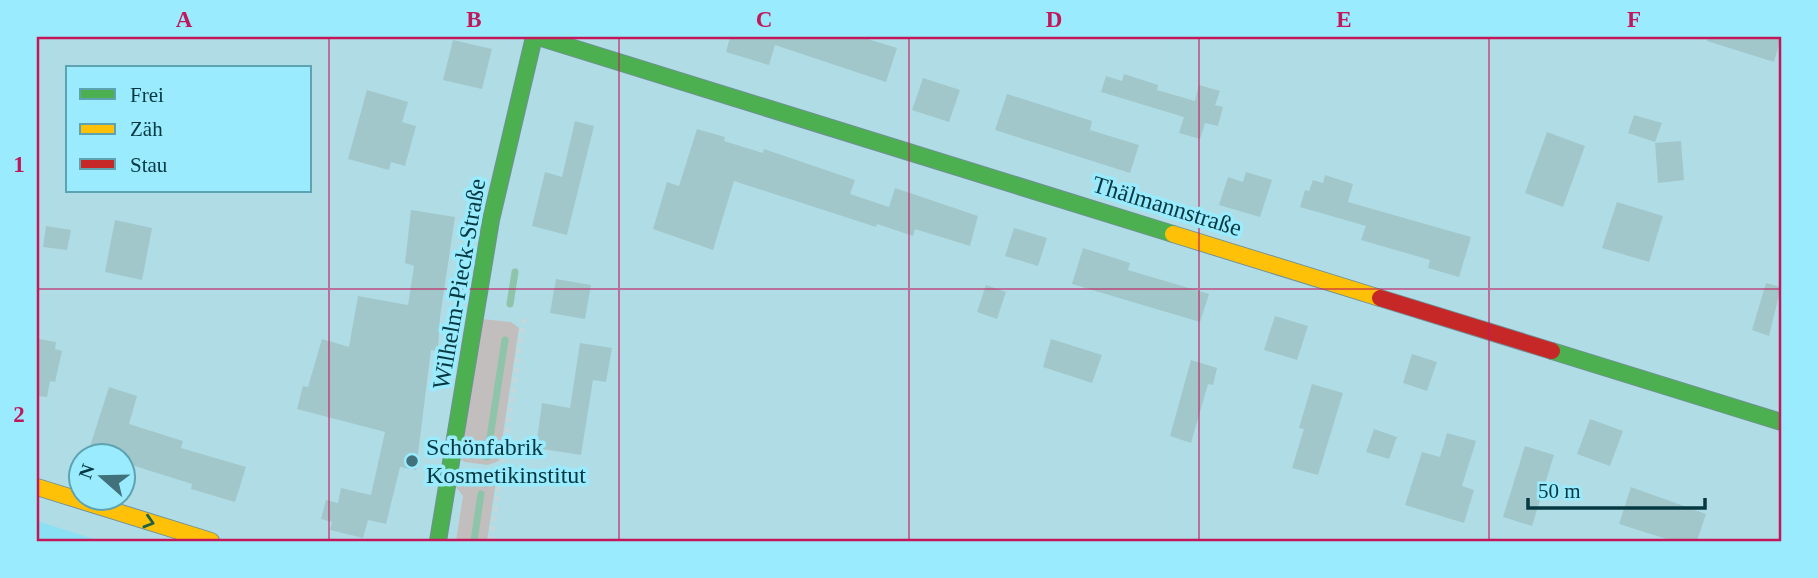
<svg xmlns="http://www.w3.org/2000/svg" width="1818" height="578" font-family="'Times New Roman',serif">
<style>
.built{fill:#89e1f3}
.grass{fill:#c2bebd}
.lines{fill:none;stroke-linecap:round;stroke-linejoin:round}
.stream{stroke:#8dc4aa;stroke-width:7}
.building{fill:#a1c7cb}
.fast-casing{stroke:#719097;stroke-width:18}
.slow-casing{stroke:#719097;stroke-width:18}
.jam-casing{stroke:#719097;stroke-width:18}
.path{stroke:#c7d6d9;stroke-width:4.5;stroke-dasharray:5 5;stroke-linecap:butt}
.fast{stroke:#4caf50;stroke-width:16}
.slow{stroke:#ffc107;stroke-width:16}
.jam{stroke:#c62828;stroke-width:16}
.oneway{stroke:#1e6246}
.grid{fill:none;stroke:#c2185b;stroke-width:2;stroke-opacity:0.55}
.poi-dot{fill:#41717b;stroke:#99ebfd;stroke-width:2.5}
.labels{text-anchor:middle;stroke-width:7;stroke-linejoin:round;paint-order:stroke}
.street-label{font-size:24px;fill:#053841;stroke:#99ebfd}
.poi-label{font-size:24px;fill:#053841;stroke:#99ebfd;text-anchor:start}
.neatline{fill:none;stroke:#c2185b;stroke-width:2.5}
.grid-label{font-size:23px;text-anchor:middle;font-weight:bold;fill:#c2185b}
</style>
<rect width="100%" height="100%" fill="#b0dce6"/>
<path class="built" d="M37,521L100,541H37Z"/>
<g class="grass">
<path d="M482,319L511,322L519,328L499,461L488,465L464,462L460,458Z"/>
<path d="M463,473L486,474L496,481L487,541H456L463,496L456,487L457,477Z"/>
</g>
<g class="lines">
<g class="stream">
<path d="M510,304L515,272"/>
<path d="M487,457L505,340"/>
<path d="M474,541L481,494"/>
</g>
</g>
<g class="building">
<path d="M730,37H861L897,48L886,82L775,45L769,65L726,52Z"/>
<path d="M1708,37H1781V38L1774,62L1707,41Z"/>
<path d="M453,40L492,49L482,89L443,80Z"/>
<path d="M1124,74L1158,85L1157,90L1195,101L1199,85L1220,91L1215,105L1223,107L1218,126L1205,123L1200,139L1179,133L1184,117L1101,92L1106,76L1122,81Z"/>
<path d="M923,78L960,90L949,122L912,110Z"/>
<path d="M367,90L408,102L402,122L416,126L405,166L391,162L389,170L348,159Z"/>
<path d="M1007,94L1092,121L1090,130L1139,145L1130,173L995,130Z"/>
<path d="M1634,115L1662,123L1655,142L1628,133Z"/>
<path d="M575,121L594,126L567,235L532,226L545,172L562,177Z"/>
<path d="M697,129L725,137L724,141L763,153L764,149L855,180L850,194L889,207L895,188L978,216L970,246L915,229L913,236L877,224L876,227L734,181L713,250L653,229L667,182L679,186Z"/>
<path d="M1547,132L1585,146L1563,207L1525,193Z"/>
<path d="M1681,141L1684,180L1658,183L1655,143Z"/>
<path d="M1246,172L1272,180L1260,217L1219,205L1228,177L1243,182Z"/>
<path d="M1325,175L1353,184L1348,202L1471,237L1459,277L1428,268L1430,260L1361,240L1366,226L1300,207L1305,190L1309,191L1313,180L1323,183Z"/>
<path d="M1617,202L1663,216L1649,262L1602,248Z"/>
<path d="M411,210L455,217L440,317L438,351L431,350L416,470L400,467L386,524L368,520L363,538L330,530L332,522L321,519L326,500L338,503L341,488L371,495L385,432L297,409L303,386L308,387L322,339L349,347L358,296L408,305L414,266L405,263Z"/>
<path d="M115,220L152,228L142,280L105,272Z"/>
<path d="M46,226L71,230L67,250L43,247Z"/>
<path d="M1014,228L1047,238L1038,266L1005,256Z"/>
<path d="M1083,248L1130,263L1128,270L1209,294L1200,322L1072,284Z"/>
<path d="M556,279L591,285L585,319L550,313Z"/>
<path d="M1766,283L1781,287L1769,336L1752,330Z"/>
<path d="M986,285L1006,292L997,319L977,312Z"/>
<path d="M1275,316L1308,326L1297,360L1264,350Z"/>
<path d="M39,339L56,342L55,349L62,351L55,382L50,381L47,397L37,396Z"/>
<path d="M1051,339L1102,355L1092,383L1043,367Z"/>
<path d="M580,343L612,348L606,382L593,380L581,455L536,448L542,403L570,408Z"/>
<path d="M1412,354L1437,362L1427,391L1403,383Z"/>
<path d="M1191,360L1217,368L1213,385L1208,384L1191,443L1170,436Z"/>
<path d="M1312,384L1343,393L1318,475L1292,468L1304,429L1299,428Z"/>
<path d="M109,387L137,396L129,424L183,441L181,448L246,467L235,502L191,489L192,484L122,462V456H87Z"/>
<path d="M1590,419L1623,431L1610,466L1577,454Z"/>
<path d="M1374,429L1397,437L1389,459L1366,452Z"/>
<path d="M1447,433L1476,441L1462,486L1474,490L1464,523L1405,505L1422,452L1440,457Z"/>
<path d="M1525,446L1554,455L1532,526L1503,517Z"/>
<path d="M1631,487L1706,514L1697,541H1673L1619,524Z"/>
</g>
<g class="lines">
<defs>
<g id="fast">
<path d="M538,37L1173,234"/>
<path d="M1552,351L1781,422"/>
<path d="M438,541L491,220L534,37"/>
</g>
<g id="slow">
<path d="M1173,234L1380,298"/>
<path d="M37,487L211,541"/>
</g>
<path id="jam" d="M1380,298L1552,351"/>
</defs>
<use href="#fast" class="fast-casing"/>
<use href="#slow" class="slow-casing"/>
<use href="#jam" class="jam-casing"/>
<path class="path" d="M491,541L524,319"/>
<use href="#fast" class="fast"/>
<use href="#slow" class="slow"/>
<use href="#jam" class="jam"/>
</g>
<defs><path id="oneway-chevron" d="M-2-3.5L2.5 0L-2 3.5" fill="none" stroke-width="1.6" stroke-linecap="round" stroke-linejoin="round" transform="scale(1.75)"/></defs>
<use class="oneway" href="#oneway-chevron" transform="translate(149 522) rotate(17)"/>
<path class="grid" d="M329,37V541M619,37V541M909,37V541M1199,37V541M1489,37V541M37,289H1781"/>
<circle class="poi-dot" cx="412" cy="461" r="7"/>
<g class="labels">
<g class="street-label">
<text transform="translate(1167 206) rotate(17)" y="8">Thälmannstraße</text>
<text transform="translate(459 284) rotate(-80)" y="8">Wilhelm-Pieck-Straße</text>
</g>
<g class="poi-label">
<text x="426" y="455">Schönfabrik<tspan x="426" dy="28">Kosmetikinstitut</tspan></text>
</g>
</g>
<rect width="1818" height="578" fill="none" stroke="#99ebfd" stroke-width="77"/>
<rect x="66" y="66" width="245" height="126" fill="#99ebfd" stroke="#5ea3b2" stroke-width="2"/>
<rect x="80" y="89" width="35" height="10" fill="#4caf50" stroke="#5ea3b2" stroke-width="2"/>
<text x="130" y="102" font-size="21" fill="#053841">Frei</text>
<rect x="80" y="124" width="35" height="10" fill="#ffc107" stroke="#5ea3b2" stroke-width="2"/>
<text x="130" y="136" font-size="21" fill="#053841">Zäh</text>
<rect x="80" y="159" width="35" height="10" fill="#c62828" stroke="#5ea3b2" stroke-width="2"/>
<text x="130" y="172" font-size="21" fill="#053841">Stau</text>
<g transform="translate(102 477) rotate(290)"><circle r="33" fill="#99ebfd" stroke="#5ea3b2" stroke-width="2"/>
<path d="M0-5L12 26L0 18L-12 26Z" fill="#41717b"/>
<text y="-10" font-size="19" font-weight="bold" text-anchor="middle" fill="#053841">N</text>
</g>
<path d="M1528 498v10h177v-10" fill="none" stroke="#053841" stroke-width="3.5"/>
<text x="1538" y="498" font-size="21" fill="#053841" stroke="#99ebfd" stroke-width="5" paint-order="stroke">50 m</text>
<rect x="38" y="38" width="1742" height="502" class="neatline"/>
<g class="grid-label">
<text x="184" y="27">A</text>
<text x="474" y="27">B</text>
<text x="764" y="27">C</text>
<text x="1054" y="27">D</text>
<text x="1344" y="27">E</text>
<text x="1634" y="27">F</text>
<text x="19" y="172">1</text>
<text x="19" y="422">2</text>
</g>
</svg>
